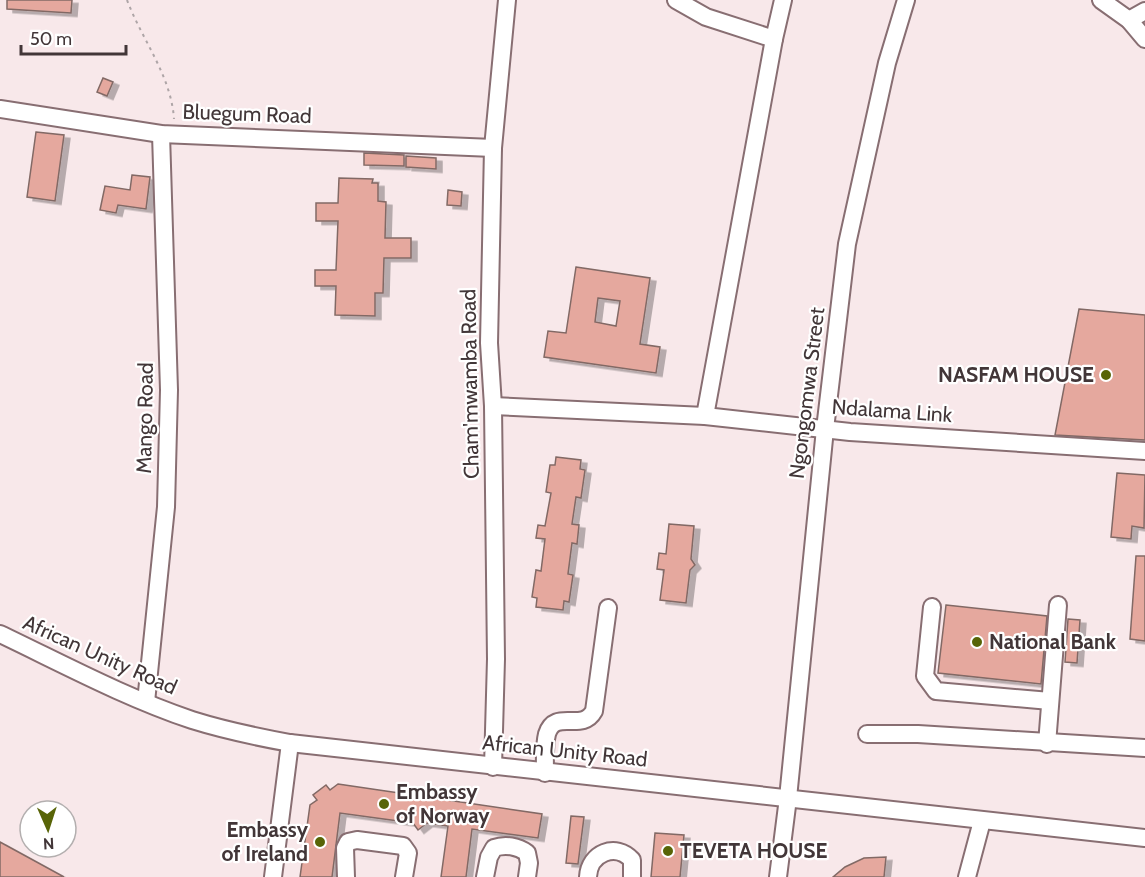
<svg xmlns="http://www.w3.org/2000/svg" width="1145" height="877" font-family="Cabin,sans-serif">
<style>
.built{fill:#f8e8ea;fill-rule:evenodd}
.building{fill:#e5a89e;stroke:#826965;stroke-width:1.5;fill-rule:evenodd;filter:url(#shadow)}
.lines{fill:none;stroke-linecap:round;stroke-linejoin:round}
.minor-casing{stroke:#886e72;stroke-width:20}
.path{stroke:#aea5a7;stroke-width:2;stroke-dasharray:3 4.5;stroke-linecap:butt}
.minor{stroke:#fff;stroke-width:16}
.poi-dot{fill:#586407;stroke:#fff;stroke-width:2}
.labels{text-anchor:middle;stroke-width:4.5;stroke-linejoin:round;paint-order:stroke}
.street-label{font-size:21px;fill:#423638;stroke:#fff}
.poi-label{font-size:21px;font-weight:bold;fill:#423638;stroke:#fff;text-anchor:start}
</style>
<defs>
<filter id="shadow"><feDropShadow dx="6" dy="3.5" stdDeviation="0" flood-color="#0004"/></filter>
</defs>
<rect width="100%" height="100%" fill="#fef8f9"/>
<path class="built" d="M0,0H1145V877H0ZM30,811H66V847H30Z"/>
<g class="building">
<path d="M7,0H72L71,13L7,9Z"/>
<path d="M103,78L113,82L107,96L97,92Z"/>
<path d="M36,132L64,135L55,201L27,197Z"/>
<path d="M364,153L404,155V166L364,165Z"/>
<path d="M406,156L436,158V169L406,167Z"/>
<path d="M132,175L150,177L146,209L118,205L116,213L100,210L105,186L130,190Z"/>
<path d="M339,178L373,179L372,183H378V201L386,202L385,238H411V258H384L383,293H375V316L335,315L336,286H315V270H336L338,221H316V203H338Z"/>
<path d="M448,190L462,192L461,206L447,205Z"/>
<path d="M576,267L650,278L640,344L660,347L656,373L544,357L548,331L566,333ZM598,298L620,301L616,326L595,322Z"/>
<path d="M1079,309L1145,315V440L1055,435Z"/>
<path d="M556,457L581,460L580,469L585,470L581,498L576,497L572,524L579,525L577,544L572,543L568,574L573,575L569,602L564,601L563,610L536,607L537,598L532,597L536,570L541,571L545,539L536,538L538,525L545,526L551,493L546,492L550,465H555Z"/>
<path d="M1117,473L1145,475L1144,528L1132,526L1131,539L1111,537Z"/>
<path d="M669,524L694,526L691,559L695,565L690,570L686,603L660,600L664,570L657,569L659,553L666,554Z"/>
<path d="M1136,556H1145V641L1130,639Z"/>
<path d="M946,605L1047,616L1041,684L938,673Z"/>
<path d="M1068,619L1080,620L1077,663L1065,662Z"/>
<path d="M338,784L542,814L538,838L472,829L466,877H441L448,826L427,823L418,830L413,823L340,813L332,877H300L310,805L317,800L313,795L326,785L330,790Z"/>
<path d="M571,816L584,817L578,864L566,863Z"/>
<path d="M655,833L684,835L680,877H651Z"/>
<path d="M0,842L64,877H0Z"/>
<path d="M886,857L884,877H833L845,867L864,858Z"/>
</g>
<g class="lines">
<defs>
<g id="minor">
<path d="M676,0L706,17L774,39"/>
<path d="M1101,0L1129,20L1145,39"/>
<path d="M1129,20L1145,11"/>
<path d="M0,109L161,134L493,148"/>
<path d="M493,406L705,416L850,432L1145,451"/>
<path d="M705,416L774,39L783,0"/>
<path d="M932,607L925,676L936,691L1050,701"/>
<path d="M0,634C63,664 126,698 192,720C224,730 257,737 290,743L1145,838"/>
<path d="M146,702L166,507L169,390L161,134"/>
<path d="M867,734H918L1145,748"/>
<path d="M1047,744L1058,605"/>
<path d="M493,767L496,659L493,406L489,343L493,148L507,0"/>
<path d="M545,773C545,760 544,746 547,734C555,708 582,733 594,711L608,608"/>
<path d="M273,877L290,743"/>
<path d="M346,877L345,848L348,842L357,840L403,846L408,853L404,877"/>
<path d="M485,877L489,857L494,848C505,844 518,846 527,853L529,863L527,877"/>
<path d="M588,877C589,853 616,842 632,860V877"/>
<path d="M778,877L788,798L825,429L847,244L887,63L906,0"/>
<path d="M967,877L982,821"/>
</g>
</defs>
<use href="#minor" class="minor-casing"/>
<path class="path" d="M127,0C142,40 171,75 174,119"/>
<use href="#minor" class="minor"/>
</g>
<g class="poi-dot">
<circle cx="1106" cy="375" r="6"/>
<circle cx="977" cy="642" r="6"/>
<circle cx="384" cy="804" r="6"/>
<circle cx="320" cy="842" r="6"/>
<circle cx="668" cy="851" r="6"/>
</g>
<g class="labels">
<g class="street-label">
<text transform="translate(247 114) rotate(2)" y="7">Bluegum Road</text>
<text transform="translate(470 384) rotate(-91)" y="7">Cham'mwamba Road</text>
<text transform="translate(807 393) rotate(-83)" y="7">Ngongomwa Street</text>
<text transform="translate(892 411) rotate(4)" y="7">Ndalama Link</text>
<text transform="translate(145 418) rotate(-89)" y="7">Mango Road</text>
<text transform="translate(100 655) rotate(24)" y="7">African Unity Road</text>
<text transform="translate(565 751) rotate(6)" y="7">African Unity Road</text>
</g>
<g class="poi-label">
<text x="1094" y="382" text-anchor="end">NASFAM HOUSE</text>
<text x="989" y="649">National Bank</text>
<text x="396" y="799">Embassy<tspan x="396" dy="24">of Norway</tspan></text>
<text x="308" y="837" text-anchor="end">Embassy<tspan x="308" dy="24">of Ireland</tspan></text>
<text x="680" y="858">TEVETA HOUSE</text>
</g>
</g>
<g transform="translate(48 829) rotate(177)"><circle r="28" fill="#ffffff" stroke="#b3afaf" stroke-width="1.5"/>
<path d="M0-4.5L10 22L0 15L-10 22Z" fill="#586407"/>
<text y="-9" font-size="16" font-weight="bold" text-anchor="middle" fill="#423638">N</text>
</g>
<path d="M21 45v9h105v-9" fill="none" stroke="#423638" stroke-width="3"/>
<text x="30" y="45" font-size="18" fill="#423638" stroke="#ffffff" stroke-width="4.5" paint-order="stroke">50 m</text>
</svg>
